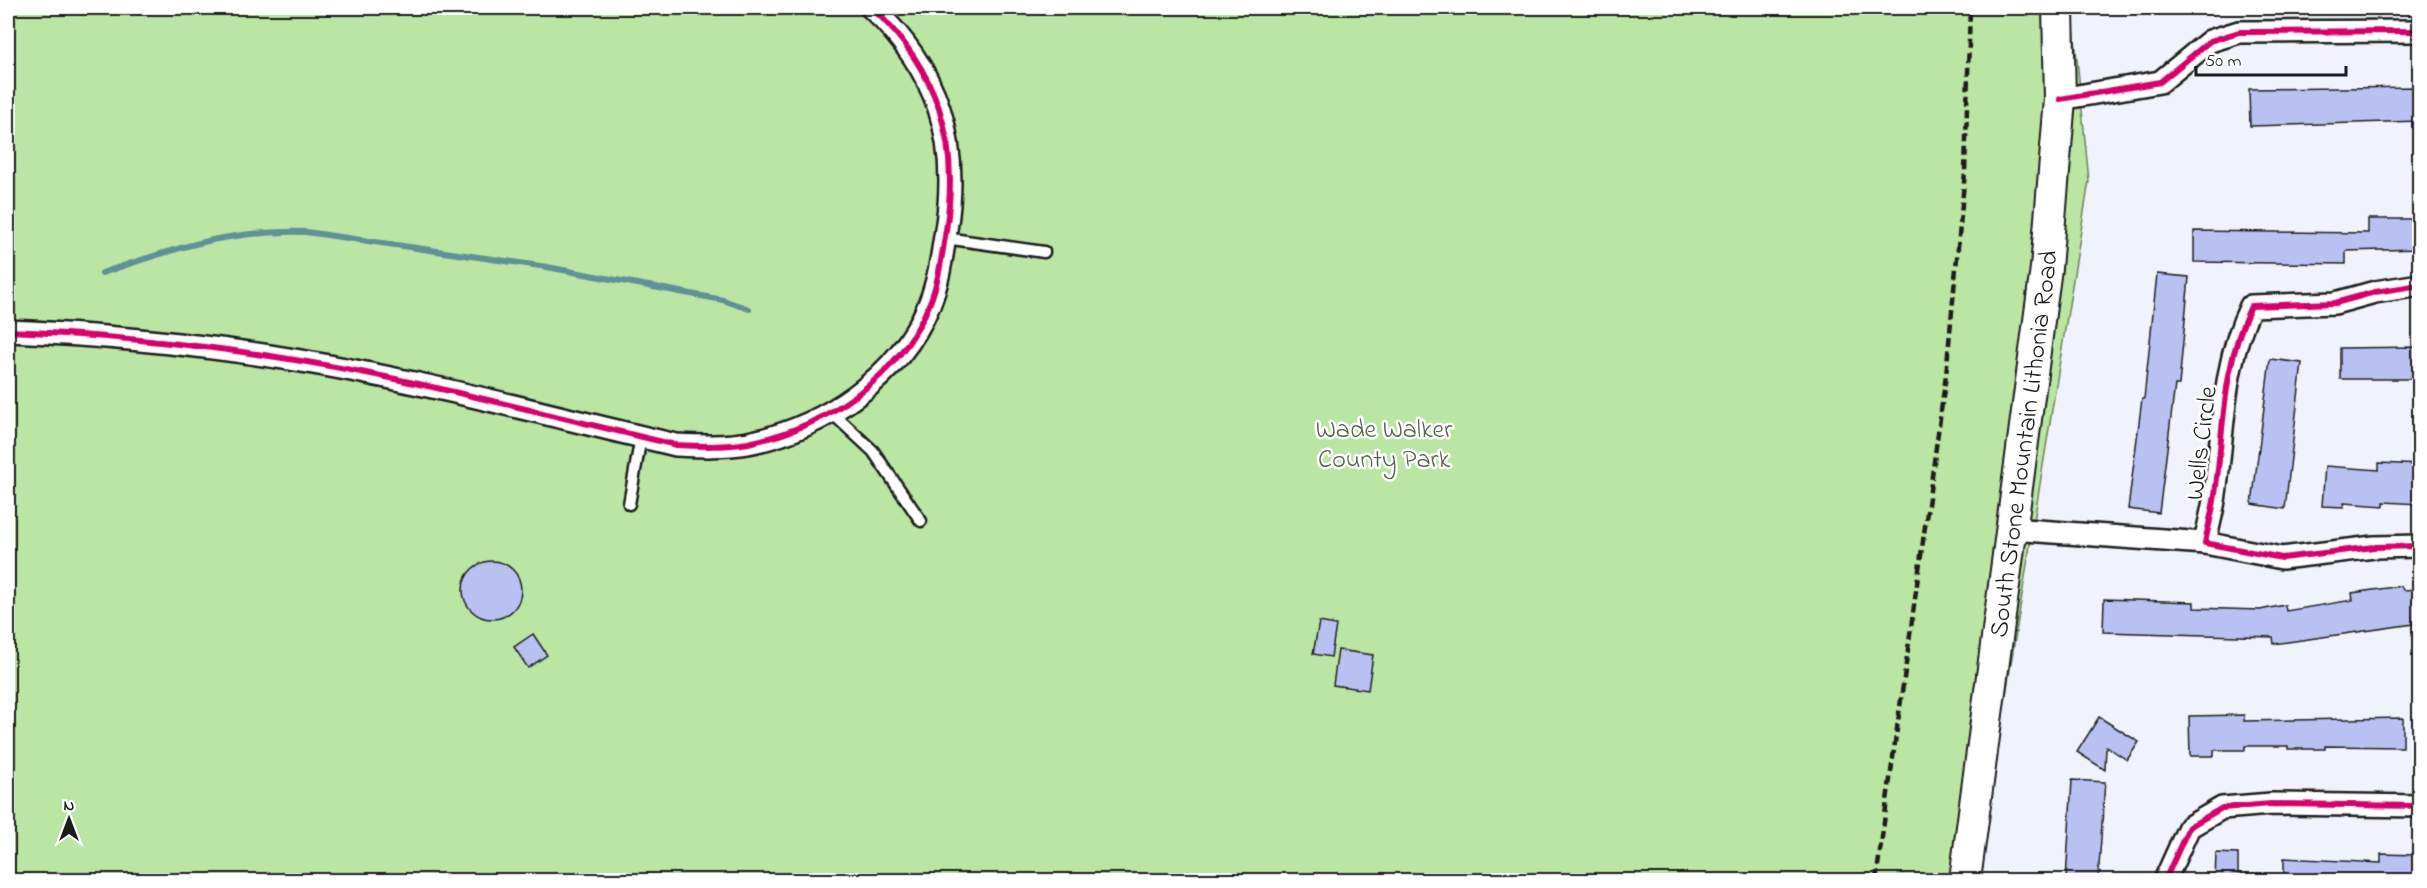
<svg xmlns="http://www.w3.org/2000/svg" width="2427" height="888" font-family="'Indie Flower',sans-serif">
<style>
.green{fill:#bae5a2;stroke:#6b805f;stroke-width:1.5}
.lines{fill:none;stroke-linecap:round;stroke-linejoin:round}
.stream{stroke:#619099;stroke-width:6}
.building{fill:#b9c1f2;stroke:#1c1c1c;stroke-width:1.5}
.lane-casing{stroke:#1c1c1c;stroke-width:15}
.street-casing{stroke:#1c1c1c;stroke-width:26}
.secondary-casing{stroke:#1c1c1c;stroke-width:34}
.lane{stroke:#fff;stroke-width:10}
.street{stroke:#fff;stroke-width:21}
.secondary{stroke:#fff;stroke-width:30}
.rail{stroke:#1c1c1c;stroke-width:4.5;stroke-dasharray:9 4.5;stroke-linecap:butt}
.cycleway-casing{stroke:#fff;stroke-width:10}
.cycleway{stroke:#d6006c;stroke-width:6}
.labels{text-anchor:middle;stroke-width:5;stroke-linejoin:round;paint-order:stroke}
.park-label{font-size:26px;fill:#53624b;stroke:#fff}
.street-label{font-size:26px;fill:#1c1c1c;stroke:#fff}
</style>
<rect width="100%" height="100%" fill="#f1f3fc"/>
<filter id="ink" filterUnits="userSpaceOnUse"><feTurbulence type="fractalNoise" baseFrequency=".0167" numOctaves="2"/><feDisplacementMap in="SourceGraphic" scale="12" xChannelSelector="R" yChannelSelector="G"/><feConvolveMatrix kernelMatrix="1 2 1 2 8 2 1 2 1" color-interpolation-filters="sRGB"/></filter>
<g filter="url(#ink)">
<path class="green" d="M8,8H2072L2089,181L1976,880H8Z"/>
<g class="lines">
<path class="stream" d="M102,273C176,248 226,230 306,232L547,267L723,300L749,309"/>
</g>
<g class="building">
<path d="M2420,87V121L2250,126L2249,89Z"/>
<path d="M2368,219H2420V249L2346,251V264L2194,262V231L2368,233Z"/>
<path d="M2157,274L2189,277L2179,385H2175L2159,513L2128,509L2142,399H2144Z"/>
<path d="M2420,347V379H2340V348Z"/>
<path d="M2270,359L2302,363L2285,509L2252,504Z"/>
<path d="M2379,463L2420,465V504L2384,502V506L2344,503V507L2322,506L2325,466L2379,470Z"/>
<circle cx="492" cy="590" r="29"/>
<path d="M2401,586L2403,590L2420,589V623L2274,644L2273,637L2103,632L2104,599L2194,602V608L2260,610L2285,605L2286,611L2353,600L2352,593Z"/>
<path d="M1319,622L1336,625L1331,657L1313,654Z"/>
<path d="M533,634L547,655L528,668L514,647Z"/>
<path d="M1338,650L1373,655L1368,690L1333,685Z"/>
<path d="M2244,715V721L2403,718V747L2325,746V749H2288V746H2245V750H2214V756H2190L2189,716Z"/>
<path d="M2099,717L2139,742L2127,760L2106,746L2105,770L2077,752Z"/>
<path d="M2072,780L2105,782L2098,880H2066Z"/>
<path d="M2216,853L2238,854V880H2215Z"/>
<path d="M2381,854L2416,855V880H2284V858L2381,863Z"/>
</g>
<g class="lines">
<defs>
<g id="lane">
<path d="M945,238L1044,252"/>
<path d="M831,412L873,451L921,521"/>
<path d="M629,504L641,437"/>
</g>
<g id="street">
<path d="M2060,99L2160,82L2210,41L2239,32L2420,31"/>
<path d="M2420,285L2375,292L2335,303L2251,306C2222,365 2224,430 2215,494C2213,510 2208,527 2205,543L2282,558L2374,547L2420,546"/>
<path d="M8,331C102,335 196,344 289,359C419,380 547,415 676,445C700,446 724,447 748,443C824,428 899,378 929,305C939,281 942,255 946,230C960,140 938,70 872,8"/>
<path d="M2011,529L2205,543"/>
<path d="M2165,880L2189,827L2222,808L2271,804L2420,806"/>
</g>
<g id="secondary">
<path id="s1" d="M1965,880L2046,268L2060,99L2058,8"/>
</g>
</defs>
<use href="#lane" class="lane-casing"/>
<use href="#street" class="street-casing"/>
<use href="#secondary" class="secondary-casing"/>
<use href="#lane" class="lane"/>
<use href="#street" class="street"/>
<use href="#secondary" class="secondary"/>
<path class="rail" d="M1876,880L1946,375L1965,172L1970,8"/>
<defs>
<g id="cycleway">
<path d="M2060,99L2160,82L2210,41L2239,32L2420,31"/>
<path d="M2420,285L2375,292L2335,303L2251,306C2222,365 2224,430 2215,494C2213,510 2208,527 2205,543L2282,558L2374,547L2420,546"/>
<path d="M8,331C102,335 196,344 289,359C419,380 547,415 676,445C700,446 724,447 748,443C824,428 899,378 929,305C939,281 942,255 946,230C960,140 938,70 872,8"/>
<path d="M2165,880L2189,827L2222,808L2271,804L2420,806"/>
</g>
</defs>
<use href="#cycleway" class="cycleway-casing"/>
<use href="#cycleway" class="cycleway"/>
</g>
</g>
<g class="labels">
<g class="park-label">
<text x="1384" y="437">Wade Walker<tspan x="1384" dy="30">County Park</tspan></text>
</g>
<g class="street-label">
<text transform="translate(2200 443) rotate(-83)" y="9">Wells Circle</text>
<text dy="9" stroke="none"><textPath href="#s1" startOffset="440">South Stone Mountain Lithonia Road</textPath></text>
</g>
</g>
<rect width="2427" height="888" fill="none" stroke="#fff" stroke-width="30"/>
<rect x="15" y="15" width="2397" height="858" fill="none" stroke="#1c1c1c" stroke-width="2" filter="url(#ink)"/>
<g transform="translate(69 819)" stroke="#ffffff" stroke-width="4.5" paint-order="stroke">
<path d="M0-4.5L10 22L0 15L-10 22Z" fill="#1c1c1c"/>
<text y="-9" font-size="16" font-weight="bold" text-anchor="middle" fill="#1c1c1c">N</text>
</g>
<path d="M2196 66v9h150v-9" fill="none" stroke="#1c1c1c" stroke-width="3"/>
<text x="2205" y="66" font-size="18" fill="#1c1c1c" stroke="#ffffff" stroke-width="4.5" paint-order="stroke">50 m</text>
</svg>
